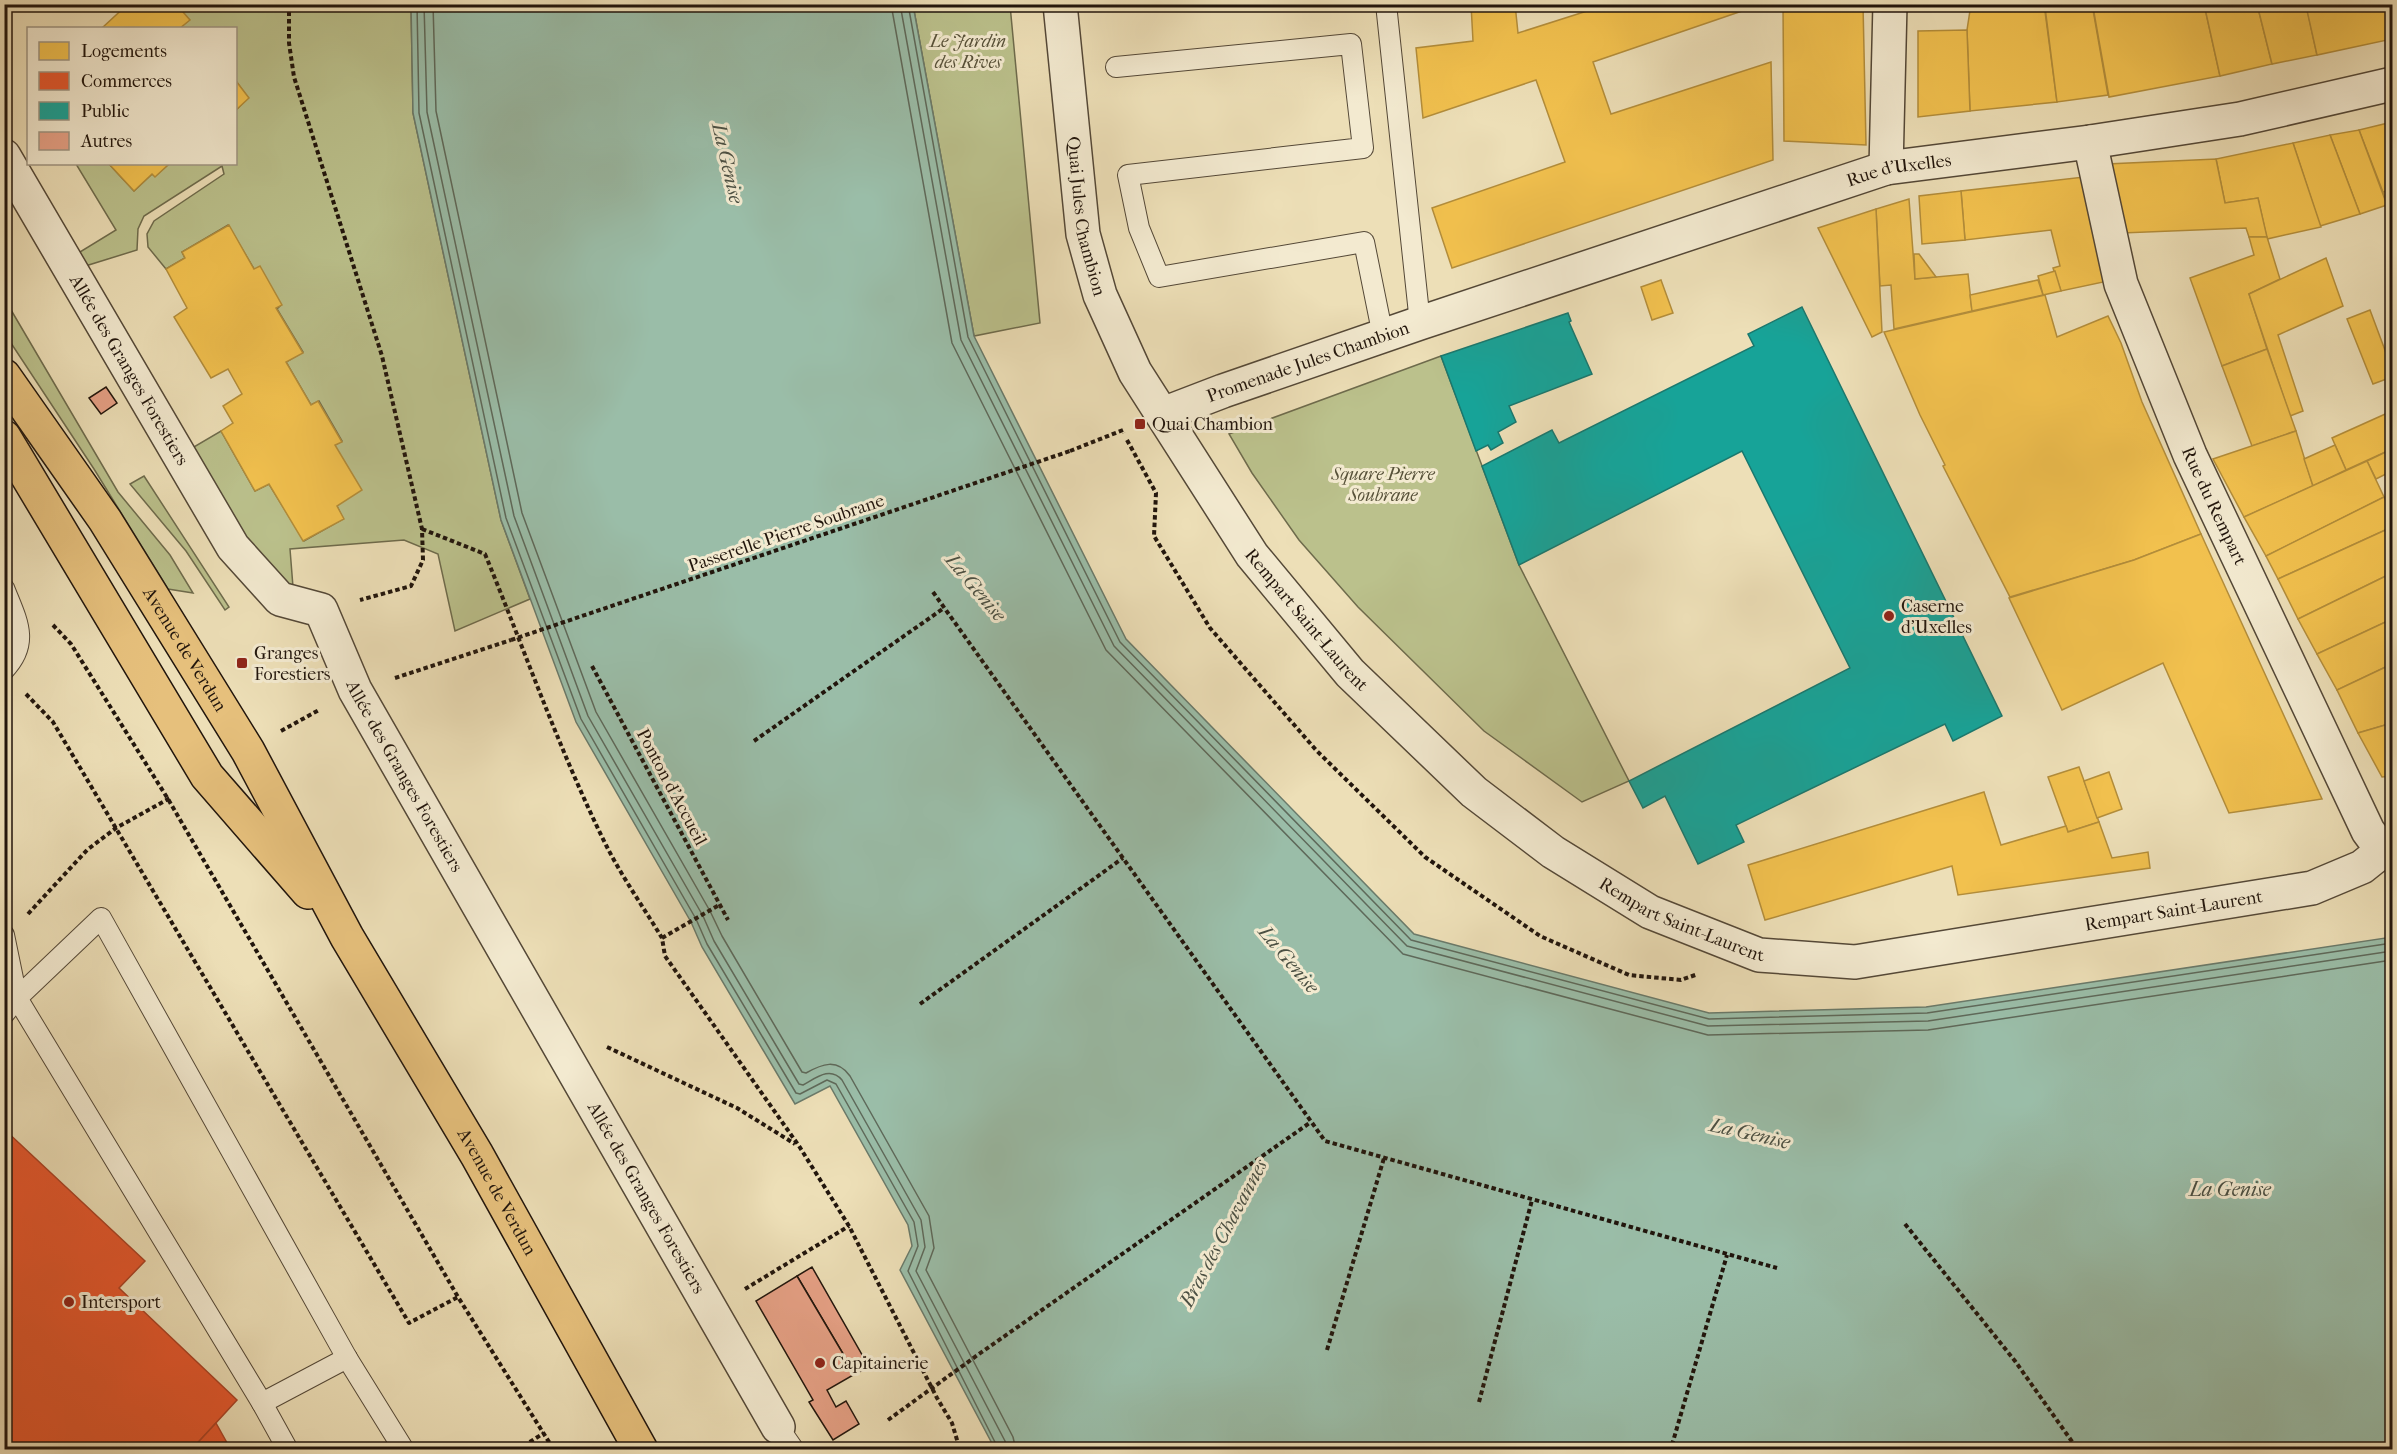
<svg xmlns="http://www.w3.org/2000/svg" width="2397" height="1454" font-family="'IM FELL French Canon',serif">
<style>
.green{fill:#bbc18c;stroke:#6e6b4c;stroke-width:1.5}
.water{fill:#9abda8;stroke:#6a7a6a;stroke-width:1.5}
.homes{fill:#f2c14e;stroke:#b38d3a;stroke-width:1.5}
.shops{fill:#e4572e;stroke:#aa4324;stroke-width:1.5}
.public{fill:#17a398;stroke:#1a786e;stroke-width:1.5}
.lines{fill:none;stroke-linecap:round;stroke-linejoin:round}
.shore{stroke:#5e695a;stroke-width:1.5}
.building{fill:#e7a186;stroke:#21150c;stroke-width:1.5}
.service-casing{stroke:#544837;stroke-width:22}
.minor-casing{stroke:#544837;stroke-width:36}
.primary-casing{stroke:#21150c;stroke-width:36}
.path{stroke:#21150c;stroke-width:4;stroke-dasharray:4.5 3;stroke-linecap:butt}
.service{stroke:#f3ead0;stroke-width:20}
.minor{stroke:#f3ead0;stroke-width:33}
.primary{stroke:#e6c07c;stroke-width:33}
.path-bridge{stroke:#21150c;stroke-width:4;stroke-dasharray:4.5 3;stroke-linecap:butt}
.poi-dot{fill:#8f2418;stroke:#f3ead0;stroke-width:2}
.labels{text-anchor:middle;stroke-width:6;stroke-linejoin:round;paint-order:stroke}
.park-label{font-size:18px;font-style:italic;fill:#575139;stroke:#f3ead0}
.street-label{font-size:18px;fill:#21150c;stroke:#f3ead0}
.poi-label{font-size:18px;fill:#21150c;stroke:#f3ead0;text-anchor:start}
.water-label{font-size:20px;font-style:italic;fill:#4b5043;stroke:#f3ead0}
</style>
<rect width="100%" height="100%" fill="#eddfb7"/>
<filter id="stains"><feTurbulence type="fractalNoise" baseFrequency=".00333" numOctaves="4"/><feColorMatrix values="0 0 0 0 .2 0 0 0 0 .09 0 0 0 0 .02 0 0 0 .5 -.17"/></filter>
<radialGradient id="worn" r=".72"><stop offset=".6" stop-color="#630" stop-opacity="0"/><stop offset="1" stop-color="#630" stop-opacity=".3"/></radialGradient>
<g class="green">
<path d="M176,5H411L413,113L501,520L530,599L455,631L438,554L404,540L290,549L293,587L269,580L187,451L221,431L255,491L269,484L304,541L343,519L337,506L335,445L342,441L319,401L311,405L286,362L303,352L277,309L281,305L254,269L228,225L182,252L185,258L166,269L148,247L147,234L154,221L224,174L222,166L144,216L138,229L137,250L82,267L75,255L116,230L76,164H109L134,191L152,174L155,176L169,164H236V110L248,98L236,81V28H180L189,20Z"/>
<path d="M913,5H1010L1040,323L974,336Z"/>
<path d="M4,298L118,492L170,555L193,593L168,589L94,469L5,334Z"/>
<path d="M1441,356L1519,565L1629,781L1582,802L1484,731L1358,607L1299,540L1252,473L1229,434Z"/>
<path d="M144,476L229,607L225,610L186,551L130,484Z"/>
</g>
<path class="water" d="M411,5H913L974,336L1126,639L1414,934L1709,1013L1926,1007L2392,937V1449H995L900,1270L912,1246L908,1225L830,1086L795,1104L702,947L691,922L576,722L501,520L413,113Z"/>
<g class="homes">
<path d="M128,4H176L190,20L180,28H102Z"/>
<path d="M1471,4H1515L1518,33L1609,4H1743L1745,10L1593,62L1611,114L1771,62L1773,160L1452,268L1432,208L1565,162L1536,80L1423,118L1416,48L1473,41Z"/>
<path d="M1783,4H1863L1866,145L1784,141Z"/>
<path d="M1971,4H2044L2057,102L1970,111L1967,30Z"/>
<path d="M2063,4H2092L2108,95L2057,102L2045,7Z"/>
<path d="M2107,4H2204L2220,76L2109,97L2093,7Z"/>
<path d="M2204,4H2257L2272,64L2220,76Z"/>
<path d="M2257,4H2306L2317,55L2272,64Z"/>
<path d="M2315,4H2392V39L2317,55L2306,6Z"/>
<path d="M1967,30L1970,111L1918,117V31Z"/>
<path d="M236,81L249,98L236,110Z"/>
<path d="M2392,122V190L2383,192L2359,130Z"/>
<path d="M2359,130L2387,205L2360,214L2330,135Z"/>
<path d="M2330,135L2360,214L2320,226L2293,143Z"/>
<path d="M2293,143L2321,227L2267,239L2258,198L2225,203L2216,159Z"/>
<path d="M2216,159L2225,203L2258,198L2267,237H2249L2246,228L2122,233L2107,164Z"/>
<path d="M109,164H169L155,177L152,174L134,191Z"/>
<path d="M2084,177L2108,281L2061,291L2053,268L2060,266L2051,230L1965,240L1961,191Z"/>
<path d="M2392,190V203L2387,205L2383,192Z"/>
<path d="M1961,191L1965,240L1922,244L1919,196Z"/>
<path d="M1909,199L1915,279L1968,274L1972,311L1894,329L1891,285L1880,286L1876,209Z"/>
<path d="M2392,203V221L2387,205Z"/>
<path d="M1876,209L1882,332L1872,337L1818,228Z"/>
<path d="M229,225L254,269L260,266L282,305L276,308L303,353L286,362L311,405L318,401L342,442L335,445L362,490L337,506L344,519L303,541L269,484L255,491L221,431L233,423L223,406L242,394L228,369L211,378L174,317L187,308L166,269L185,258L182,252Z"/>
<path d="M2249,237H2267L2280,279L2249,294L2267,349L2222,366L2190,278L2254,255Z"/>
<path d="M1914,254H1919L1936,277L1915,279Z"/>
<path d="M2326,258L2343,306L2278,335L2303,411L2290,416L2249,294Z"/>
<path d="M2055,271L2061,291L2043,295L2038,276Z"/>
<path d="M1661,280L1673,313L1652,320L1641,287Z"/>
<path d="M2038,280L2043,295L1972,311L1970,295Z"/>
<path d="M2045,295L2057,337L2108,316L2121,343L2142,402L2201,534L2134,560L2010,597L1943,466L1945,465L1920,415L1884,332Z"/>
<path d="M2370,310L2392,369V377L2373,384L2347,319Z"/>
<path d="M2267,349L2296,431L2252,446L2222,366Z"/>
<path d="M2392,411V449L2346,470L2332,438Z"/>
<path d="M2296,431L2313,486L2244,517L2213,459Z"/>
<path d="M2335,445L2346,470L2313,486L2304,459Z"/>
<path d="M2392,449V471L2376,479L2367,461Z"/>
<path d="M2367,461L2384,497L2266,556L2244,517Z"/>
<path d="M2384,497L2392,514V527L2278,579L2266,556Z"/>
<path d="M2392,527V573L2298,619L2278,579Z"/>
<path d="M2201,534L2322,799L2229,813L2163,663L2062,710L2009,598L2134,560Z"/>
<path d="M2392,573V619L2317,654L2298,619Z"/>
<path d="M2392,619V664L2337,690L2317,654Z"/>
<path d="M2392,664V723L2358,733L2337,690Z"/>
<path d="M2392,723V776L2382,777L2358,733Z"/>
<path d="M2079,767L2099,822L2068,832L2048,777Z"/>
<path d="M2109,772L2122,809L2097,818L2084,781Z"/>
<path d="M1984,792L2001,845L2066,826L2068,832L2099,822L2112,858L2148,852L2150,868L1958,895L1952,866L1765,920L1748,865Z"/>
</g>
<g class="shops">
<path d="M4,1129L145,1261L119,1288L237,1400L191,1450H4Z"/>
<path d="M216,1423L231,1450H191Z"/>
</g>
<g class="public">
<path d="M1802,307L2002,716L1953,741L1945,724L1736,825L1744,842L1698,864L1665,796L1643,808L1629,781L1850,668L1742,451L1519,565L1482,466L1552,430L1559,443L1754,346L1748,334Z"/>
<path d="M1568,313L1571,321L1569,322L1592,374L1509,406L1516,422L1498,432L1503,443L1491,450L1488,445L1476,451L1441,356Z"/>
</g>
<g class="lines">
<g class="shore">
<path d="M417,4L419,113L506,518L581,719L696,919L707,944L796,1093L800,1094L827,1080L836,1084L914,1222L918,1246L908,1271L999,1450"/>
<path d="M424,4L427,112L514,516L588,716L703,916L714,941L799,1084L803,1085C816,1078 830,1066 842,1080L921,1220L925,1247L916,1271L1005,1441L1007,1450"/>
<path d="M433,4L436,111L522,513L596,712L710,911L722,936L802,1072L806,1073C822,1064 837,1058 850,1076L929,1216L934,1248L926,1270L1013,1437L1016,1450"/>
<path d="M891,4L952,343L1106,650L1403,954L1708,1035L1928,1030L2392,960"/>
<path d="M900,4L961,340L1114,646L1407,946L1708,1026L1928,1021L2392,951"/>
<path d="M908,4L968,337L1120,642L1411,940L1709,1019L1927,1013L2392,943"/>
</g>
</g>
<g class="building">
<path d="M106,387L117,403L101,414L89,398Z"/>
<path d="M812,1267L869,1367L855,1374L797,1276Z"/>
<path d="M797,1276L855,1374L827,1390L836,1407L846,1401L859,1424L833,1440L809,1402L813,1400L756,1301Z"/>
</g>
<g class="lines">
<defs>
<g id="service">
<path d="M1386,4L1420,323"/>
<path d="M1116,67L1351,44L1363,148L1128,175L1139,228L1159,277L1364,242L1383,336"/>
<path d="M4,588C16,619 31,642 4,670"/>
<path d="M4,935L17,998L4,1014"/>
<path d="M262,1403L347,1358"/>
<path d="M778,1427L794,1450"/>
<path d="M288,1450L262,1403L17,998L101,918L347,1358L404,1450"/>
</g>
<g id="minor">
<path id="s1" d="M1060,4L1083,234L1100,295L1135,372L1252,555L1350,673L1474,792L1553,852L1650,912L1759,955L1855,962L2312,888L2362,867L2392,843"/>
<path id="s2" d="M2090,142L2121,284L2190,455L2368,831L2382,850"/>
<path id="s3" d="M4,156L233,547L280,599L321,610L355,690L778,1427"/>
<path d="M1886,168L1890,4"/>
<path id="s4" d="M1163,414L1223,391L1420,323L1886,168L2090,142L2240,119L2392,84"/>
</g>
<g id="primary">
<path id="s5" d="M4,376L105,520L248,751L347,937L477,1155L641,1450"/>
<path d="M4,437L207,776L308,892"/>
</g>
</defs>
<use href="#service" class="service-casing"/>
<use href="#minor" class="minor-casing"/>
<use href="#primary" class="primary-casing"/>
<g class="path">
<path d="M289,4V43L294,77L382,356L422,529L423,560L411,586L360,600"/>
<path d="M1127,440L1156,493L1154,536L1210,628L1316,750L1425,857L1540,936L1629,975L1681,980L1698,974"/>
<path d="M1070,451L1123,430L1124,433"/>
<path d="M422,529L485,554C525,651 559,750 606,845C622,877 644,908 662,938L665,956L799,1146L849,1226L937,1398L952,1423L960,1450"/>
<path d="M933,592L1325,1141L1777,1268"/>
<path d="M53,625L71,644L168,799L458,1297L554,1450"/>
<path d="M592,666L728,920"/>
<path d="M395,678L511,640"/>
<path d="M26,694L53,722L409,1323L458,1297"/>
<path d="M281,731L319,710"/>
<path d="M754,741L944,608"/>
<path d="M28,914L87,850L116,828L170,798"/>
<path d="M662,938L719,905"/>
<path d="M920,1004L1123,858"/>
<path d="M607,1047L737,1108L795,1144"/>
<path d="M1905,1224L2015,1361L2078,1450"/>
<path d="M745,1289L849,1226"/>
<path d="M1327,1350L1384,1158"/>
<path d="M1479,1402L1532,1200"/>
<path d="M888,1420L979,1354L1311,1122"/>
<path d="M1672,1445L1727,1255"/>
<path d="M517,1450L544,1433"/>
</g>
<use href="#service" class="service"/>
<use href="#minor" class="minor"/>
<use href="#primary" class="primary"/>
<path class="path-bridge" d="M511,640L1070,451"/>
</g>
<g class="poi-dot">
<rect x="1134" y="418" width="12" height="12" rx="3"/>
<circle cx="1889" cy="616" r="6"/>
<rect x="236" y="657" width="12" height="12" rx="3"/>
<circle cx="69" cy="1302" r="6"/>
<circle cx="820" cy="1363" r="6"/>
</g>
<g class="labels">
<g class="park-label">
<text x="968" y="47">Le Jardin<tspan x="968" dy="21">des Rives</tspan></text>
<text x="1383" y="480">Square Pierre<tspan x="1383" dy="21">Soubrane</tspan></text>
</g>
<g class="street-label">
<text dy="6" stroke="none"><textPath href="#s4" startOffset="776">Rue d'Uxelles</textPath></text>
<text dy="6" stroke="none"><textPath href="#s1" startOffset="214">Quai Jules Chambion</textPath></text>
<text dy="6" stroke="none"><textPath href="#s4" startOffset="154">Promenade Jules Chambion</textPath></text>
<text dy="6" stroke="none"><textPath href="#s3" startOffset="248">Allée des Granges Forestiers</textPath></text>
<text dy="6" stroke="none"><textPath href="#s2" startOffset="386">Rue du Rempart</textPath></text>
<text transform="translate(786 533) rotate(-19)" y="6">Passerelle Pierre Soubrane</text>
<text dy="6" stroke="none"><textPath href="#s1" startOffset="681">Rempart Saint-Laurent</textPath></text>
<text dy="6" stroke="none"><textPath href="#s5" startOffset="328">Avenue de Verdun</textPath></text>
<text dy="6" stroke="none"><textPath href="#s3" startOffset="752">Allée des Granges Forestiers</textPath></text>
<text transform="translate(672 787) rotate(62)" y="6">Ponton d'Accueil</text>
<text dy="6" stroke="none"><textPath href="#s1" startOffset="1671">Rempart Saint-Laurent</textPath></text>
<text dy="6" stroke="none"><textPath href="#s1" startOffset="1167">Rempart Saint-Laurent</textPath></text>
<text dy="6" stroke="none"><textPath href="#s5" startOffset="954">Avenue de Verdun</textPath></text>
<text dy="6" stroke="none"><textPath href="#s3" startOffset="1238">Allée des Granges Forestiers</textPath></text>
</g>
<g class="poi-label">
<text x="1152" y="430">Quai Chambion</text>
<text x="1901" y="612">Caserne<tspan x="1901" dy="21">d'Uxelles</tspan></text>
<text x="254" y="659">Granges<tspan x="254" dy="21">Forestiers</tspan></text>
<text x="81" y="1308">Intersport</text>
<text x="832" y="1369">Capitainerie</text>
</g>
<g class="water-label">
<text transform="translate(728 163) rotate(77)" y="7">La Genise</text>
<text transform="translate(976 587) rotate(50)" y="7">La Genise</text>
<text transform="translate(1289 959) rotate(50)" y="7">La Genise</text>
<text transform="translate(1750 1133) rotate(13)" y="7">La Genise</text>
<text x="2230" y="1196">La Genise</text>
<text transform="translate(1223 1233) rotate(-62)" y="7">Bras des Chavannes</text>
</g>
</g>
<rect width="2397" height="1454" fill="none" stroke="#eddfb7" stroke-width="24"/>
<rect x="6" y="6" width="2385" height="1442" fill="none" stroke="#21150c" stroke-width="3"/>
<rect x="12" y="12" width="2373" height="1430" fill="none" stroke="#21150c" stroke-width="1.5"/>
<rect x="27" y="27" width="210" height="138" fill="#f3ead0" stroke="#9f9582" stroke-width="1.5"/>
<rect x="39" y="42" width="30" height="18" fill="#f2c14e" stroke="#9f9582" stroke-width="1.5"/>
<text x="81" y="57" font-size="18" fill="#21150c">Logements</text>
<rect x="39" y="72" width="30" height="18" fill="#e4572e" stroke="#9f9582" stroke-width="1.5"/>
<text x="81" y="87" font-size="18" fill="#21150c">Commerces</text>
<rect x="39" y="102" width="30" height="18" fill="#17a398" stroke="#9f9582" stroke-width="1.5"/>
<text x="81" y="117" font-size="18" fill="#21150c">Public</text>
<rect x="39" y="132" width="30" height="18" fill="#e7a186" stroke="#9f9582" stroke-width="1.5"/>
<text x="81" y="147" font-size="18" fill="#21150c">Autres</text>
<rect width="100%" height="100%" filter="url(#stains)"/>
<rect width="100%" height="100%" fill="url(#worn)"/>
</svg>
